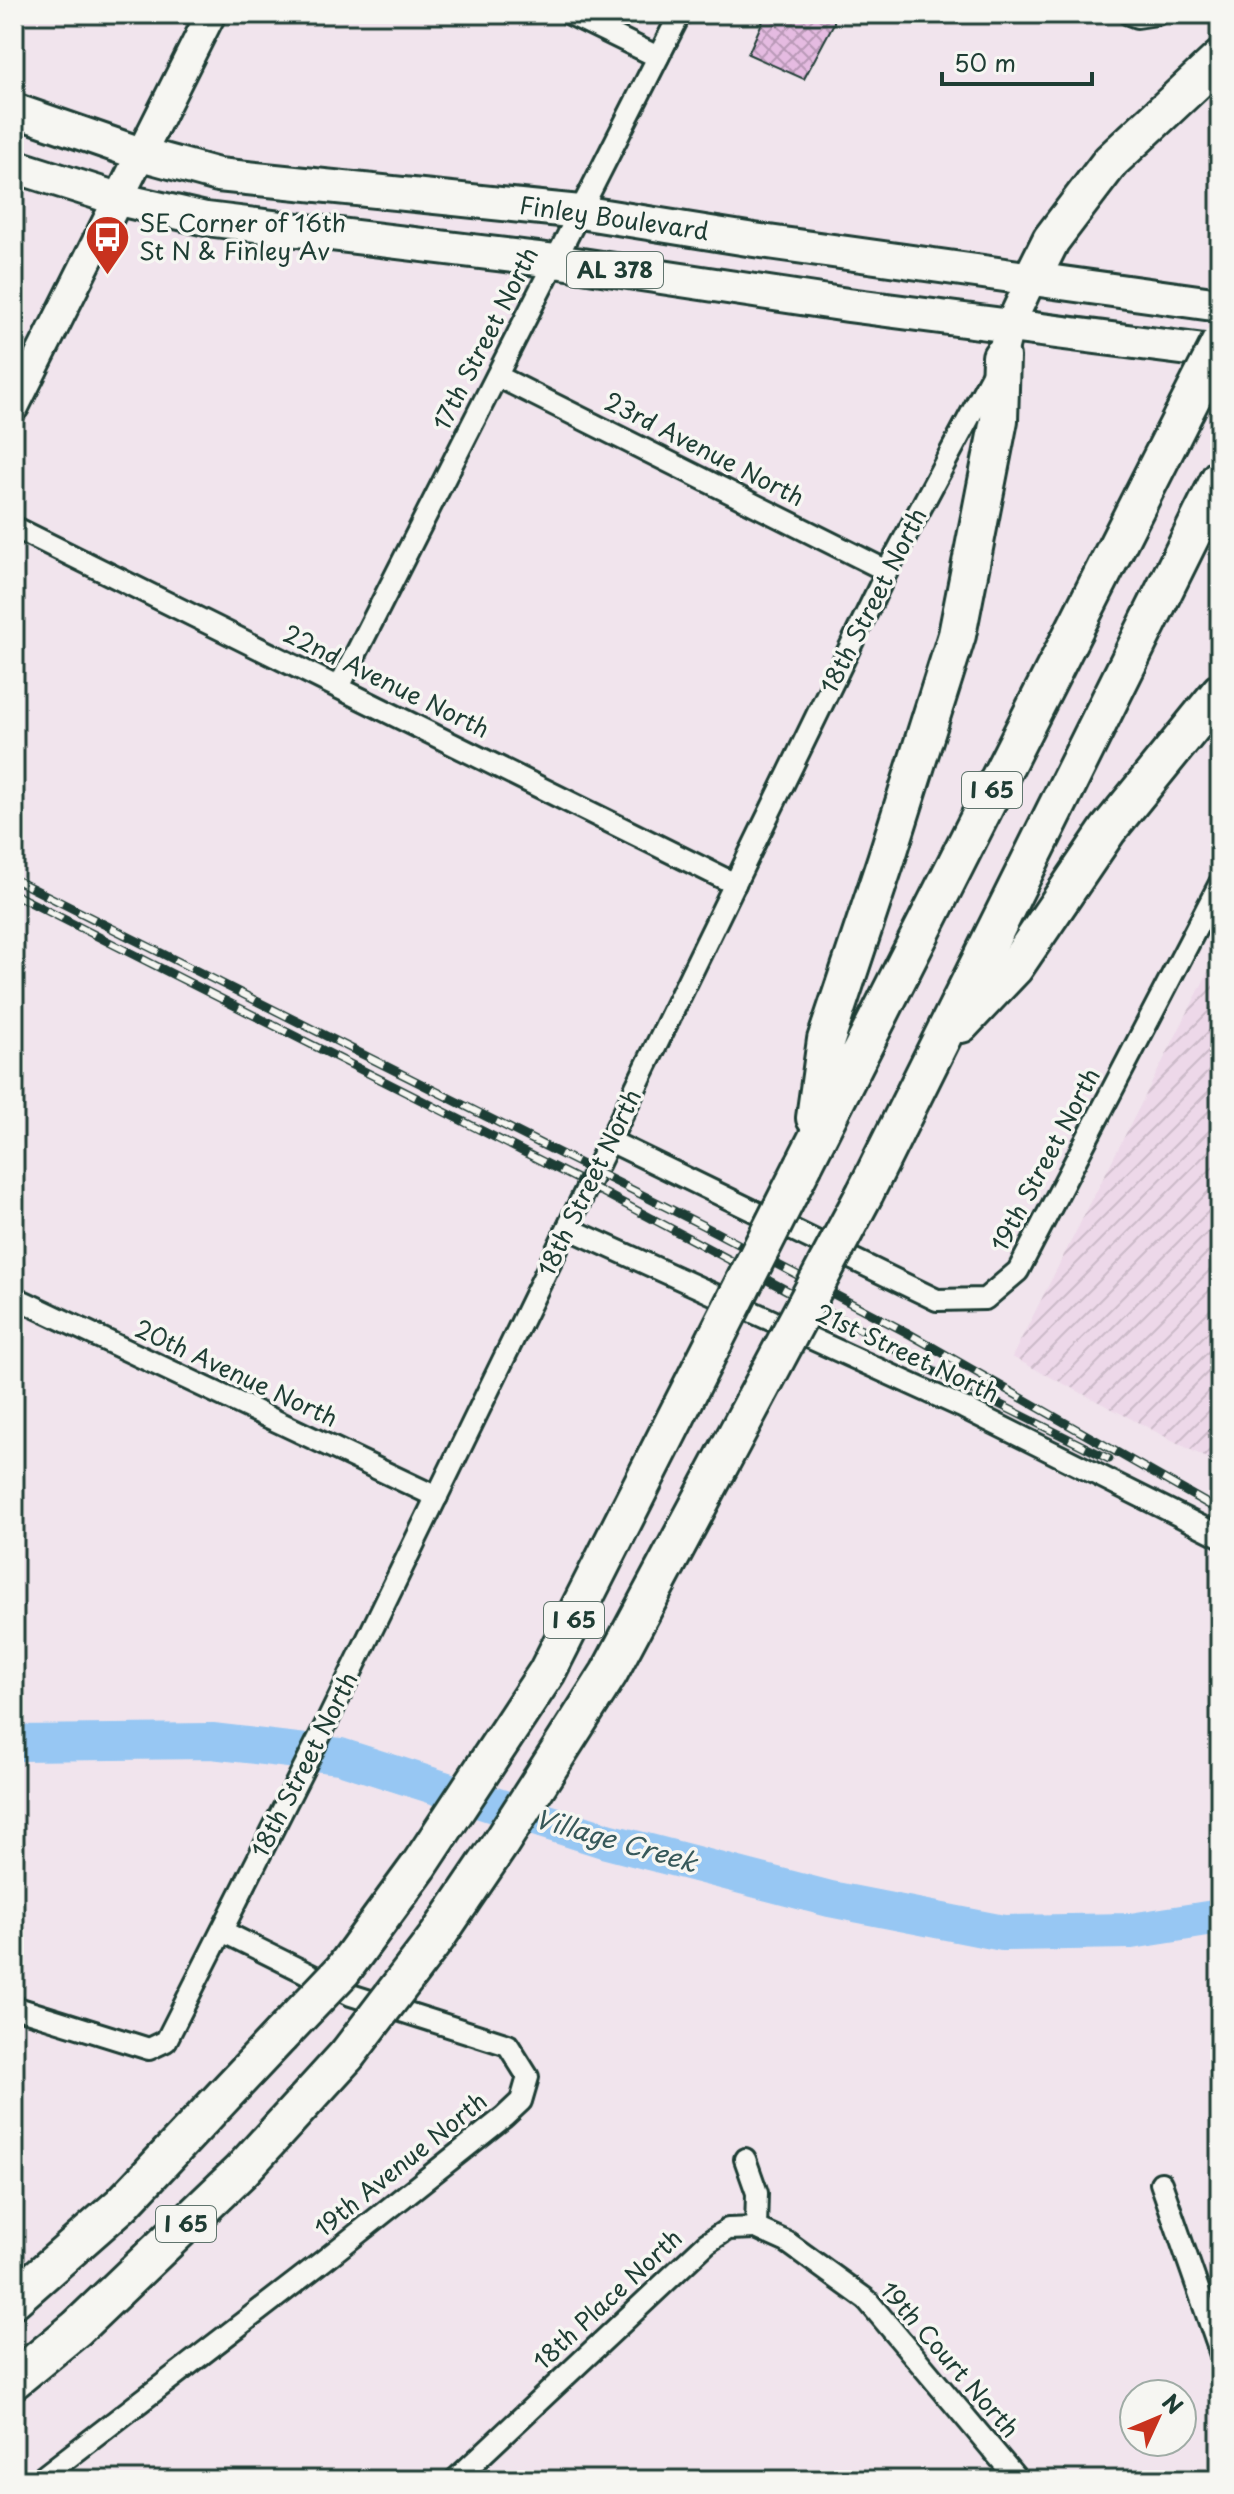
<svg xmlns="http://www.w3.org/2000/svg" width="1234" height="2494" font-family="'Playpen Sans',sans-serif">
<style>
.industrial{fill:url(#industrial-furrows)}
.lines{fill:none;stroke-linecap:round;stroke-linejoin:round}
.river{stroke:#97c7f3;stroke-width:36}
.building{fill:url(#building-cross-hatch);stroke:#1f3d34;stroke-width:2}
.street-casing{stroke:#1f3d34;stroke-width:26}
.secondary-casing{stroke:#1f3d34;stroke-width:34}
.primary-casing{stroke:#1f3d34;stroke-width:38}
.highway-casing{stroke:#1f3d34;stroke-width:42}
.street{stroke:#f6f6f2;stroke-width:20}
.secondary{stroke:#f6f6f2;stroke-width:28}
.primary{stroke:#f6f6f2;stroke-width:32}
.highway{stroke:#f6f6f2;stroke-width:36}
.rail-casing{stroke:#1f3d34;stroke-width:9}
.rail{stroke:#f6f6f2;stroke-width:6;stroke-dasharray:18;stroke-linecap:butt}
.highway-bridge-casing{stroke:#1f3d34;stroke-width:42;stroke-linecap:butt}
.highway-bridge{stroke:#f6f6f2;stroke-width:36}
.labels{text-anchor:middle;stroke-width:7;stroke-linejoin:round;paint-order:stroke}
.shield{fill:#f6f6f2;stroke:#60746d;stroke-width:2}
.shield-label{font-size:22px;font-weight:bold;fill:#1f3d34}
.street-label{font-size:24px;fill:#1f3d34;stroke:#f6f6f2}
.poi-label{font-size:24px;fill:#1f3d34;stroke:#f6f6f2;text-anchor:start}
.water-label{font-size:26px;font-style:italic;fill:#37595a;stroke:#f6f6f2}
</style>
<defs>
<pattern id="industrial-furrows" width="10" height="10" patternUnits="userSpaceOnUse" patternTransform="scale(2)"><rect width="10" height="10" fill="#edd8e9"/><path d="M-1 1l2-2M0 10L10 0M9 11l2-2" fill="none" stroke="#cbbac8"/></pattern>
<pattern id="building-cross-hatch" width="8" height="8" patternUnits="userSpaceOnUse" patternTransform="scale(2)"><rect width="8" height="8" fill="#e5bbe1"/><path d="M0 0l8 8M0 8l8-8" fill="none" stroke="#b999b7"/></pattern>
</defs>
<rect width="100%" height="100%" fill="#f1e4ed"/>
<filter id="ink" filterUnits="userSpaceOnUse"><feTurbulence type="fractalNoise" baseFrequency=".0125" numOctaves="2"/><feDisplacementMap in="SourceGraphic" scale="16" xChannelSelector="R" yChannelSelector="G"/><feConvolveMatrix kernelMatrix="1 2 1 2 8 2 1 2 1" color-interpolation-filters="sRGB"/></filter>
<g filter="url(#ink)">
<path class="industrial" d="M1220,949V1465L1012,1357Z"/>
<g class="lines">
<path class="river" d="M14,1743L212,1741L340,1756L607,1841L830,1899L1003,1933L1131,1931L1220,1917"/>
</g>
<path class="building" d="M766,14L834,15V23L804,79L748,54Z"/>
<g class="lines">
<defs>
<g id="street">
<path d="M570,14L658,57"/>
<path d="M1129,14L1137,17L1157,14"/>
<path d="M497,376L887,571"/>
<path d="M14,527L735,884"/>
<path d="M339,687L680,14"/>
<path d="M610,1141L937,1300L985,1299L1018,1271L1220,883"/>
<path d="M568,1228L964,1408L1220,1536"/>
<path d="M14,1297L437,1497"/>
<path d="M14,2007L149,2049L166,2041L328,1720L887,571L994,371"/>
<path d="M1161,2183L1220,2352"/>
<path d="M756,2228L787,2242L867,2300L1018,2480"/>
<path d="M39,2480L323,2261L504,2117L521,2101L528,2077L508,2045L351,1995L222,1931"/>
<path d="M455,2480L707,2243L728,2229L756,2228L757,2193L745,2159"/>
</g>
<g id="secondary">
<path d="M1004,347L1009,327L1032,278"/>
<path d="M14,407L211,14"/>
</g>
<g id="primary">
<path d="M14,110L141,154L218,175L580,212L754,240L1220,305"/>
<path d="M14,166L118,199L206,219L555,261L848,305L1220,353"/>
</g>
<g id="highway">
<path d="M1032,278L1051,240L1111,161L1220,59"/>
<path d="M961,1024L1015,967L1108,830L1220,692"/>
<path d="M815,1118L826,1040L886,860L957,635L999,420L1001,357"/>
<path d="M804,1164L1182,417"/>
<path d="M865,1193L1220,478"/>
<path d="M14,2299L122,2204L280,2036"/>
<path d="M14,2380L77,2328L241,2171L347,2055"/>
</g>
</defs>
<use href="#street" class="street-casing"/>
<use href="#secondary" class="secondary-casing"/>
<use href="#primary" class="primary-casing"/>
<use href="#highway" class="highway-casing"/>
<use href="#street" class="street"/>
<use href="#secondary" class="secondary"/>
<use href="#primary" class="primary"/>
<use href="#highway" class="highway"/>
<defs>
<g id="rail">
<path d="M14,879L702,1225L906,1332L1220,1511"/>
<path d="M14,894L589,1185L867,1333L923,1366L1109,1459"/>
</g>
</defs>
<use href="#rail" class="rail-casing"/>
<use href="#rail" class="rail"/>
<defs>
<g id="highway-bridge">
<path d="M1182,417L1220,343"/>
<path d="M280,2036L343,1970L419,1866L547,1672L804,1164"/>
<path d="M347,2055L437,1937L500,1844L609,1673L865,1193"/>
</g>
</defs>
<use href="#highway-bridge" class="highway-bridge-casing"/>
<use href="#highway-bridge" class="highway-bridge"/>
</g>
</g>
<defs>
<symbol id="bus-pin" viewBox="-11 -11 22 30"><path d="M0 17L-7.5 6A9.5 9.5 0 1 1 7.5 6Z" fill="#c8321e" stroke="#f6f6f2"/><path d="M-5-6H5V4H4V6H2V4H-2V6H-4V4H-5ZM-3.5-4V0h7V-4ZM-3.5 1.2v1.5H-2V1.2ZM2 1.2v1.5H3.5V1.2Z" fill="#fff"/></symbol>
</defs>
<g fill-rule="evenodd">
<use href="#bus-pin" x="82" y="212" width="51" height="69"/>
</g>
<g class="labels">
<g class="shield">
<rect x="567" y="252" width="96" height="36" rx="6"/>
<rect x="962" y="772" width="60" height="36" rx="6"/>
<rect x="544" y="1602" width="60" height="36" rx="6"/>
<rect x="156" y="2206" width="60" height="36" rx="6"/>
</g>
<g class="shield-label">
<text x="615" y="278">AL 378</text>
<text x="992" y="798">I 65</text>
<text x="574" y="1628">I 65</text>
<text x="186" y="2232">I 65</text>
</g>
<g class="street-label">
<text transform="translate(614 219) rotate(8)" y="8">Finley Boulevard</text>
<text transform="translate(486 339) rotate(-63)" y="8">17th Street North</text>
<text transform="translate(704 450) rotate(27)" y="8">23rd Avenue North</text>
<text transform="translate(874 601) rotate(-63)" y="8">18th Street North</text>
<text transform="translate(386 682) rotate(26)" y="8">22nd Avenue North</text>
<text transform="translate(1046 1160) rotate(-62)" y="8">19th Street North</text>
<text transform="translate(590 1183) rotate(-64)" y="8">18th Street North</text>
<text transform="translate(907 1354) rotate(25)" y="8">21st Street North</text>
<text transform="translate(236 1374) rotate(25)" y="8">20th Avenue North</text>
<text transform="translate(305 1765) rotate(-63)" y="8">18th Street North</text>
<text transform="translate(401 2165) rotate(-39)" y="8">19th Avenue North</text>
<text transform="translate(608 2300) rotate(-43)" y="8">18th Place North</text>
<text transform="translate(949 2360) rotate(49)" y="8">19th Court North</text>
</g>
<g class="poi-label">
<text x="139" y="232">SE Corner of 16th<tspan x="139" dy="28">St N &amp; Finley Av</tspan></text>
</g>
<g class="water-label">
<text transform="translate(616 1841) rotate(16)" y="9">Village Creek</text>
</g>
</g>
<rect width="1234" height="2494" fill="none" stroke="#f6f6f2" stroke-width="48"/>
<rect x="24" y="24" width="1186" height="2446" fill="none" stroke="#1f3d34" stroke-width="3" filter="url(#ink)"/>
<g transform="translate(1158 2418) rotate(46)"><circle r="38" fill="#f6f6f2" stroke="#a0aca6" stroke-width="2"/>
<path d="M0-6L14 30L0 20L-14 30Z" fill="#c8321e"/>
<text y="-12" font-size="22" font-weight="bold" text-anchor="middle" fill="#1f3d34">N</text>
</g>
<path d="M942 72v12h150v-12" fill="none" stroke="#1f3d34" stroke-width="4"/>
<text x="954" y="72" font-size="24" fill="#1f3d34" stroke="#f6f6f2" stroke-width="6" paint-order="stroke">50 m</text>
</svg>
